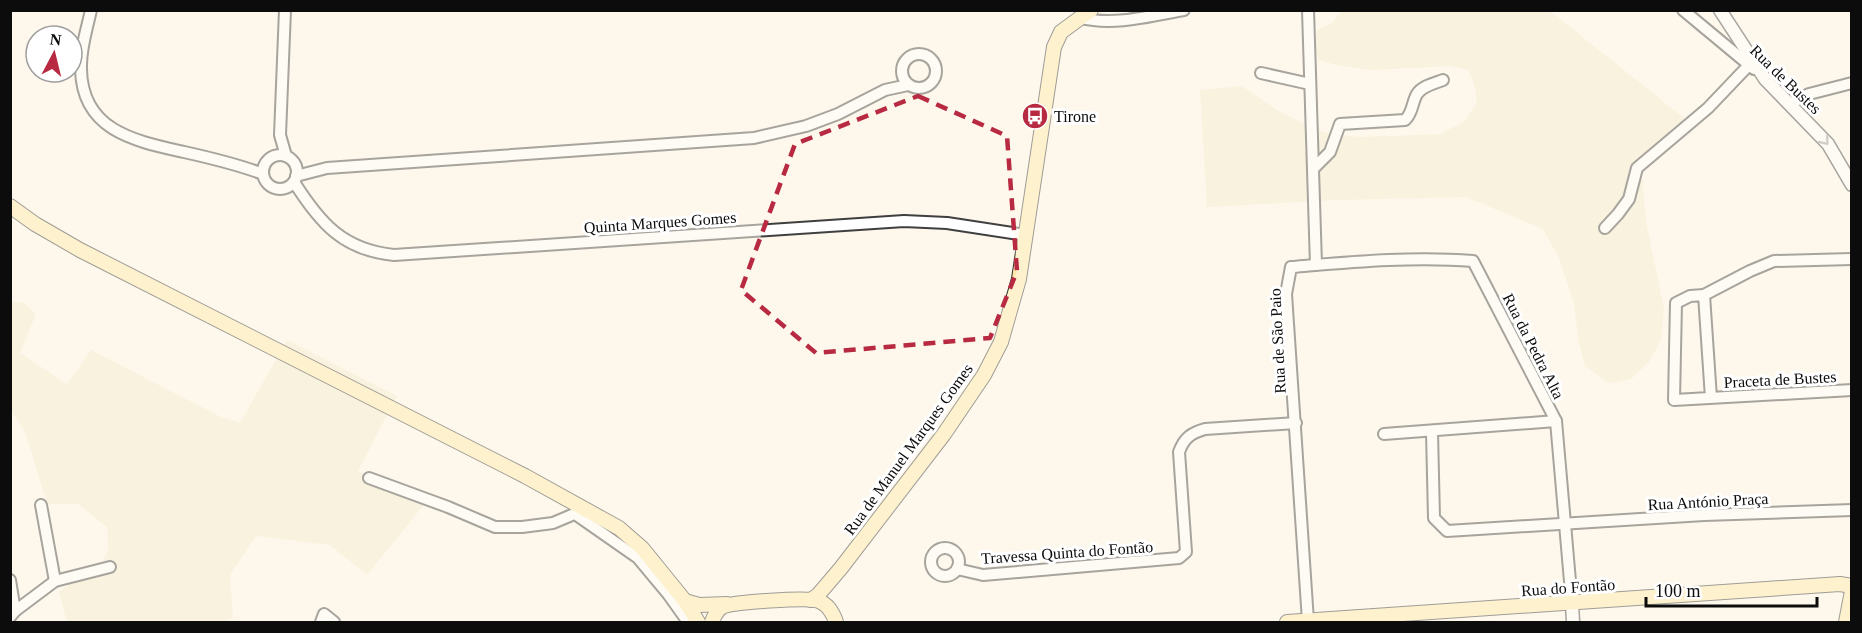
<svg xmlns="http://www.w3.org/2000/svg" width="1862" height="633" font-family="Georgia,serif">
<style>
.farmland{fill:#f3ebcd}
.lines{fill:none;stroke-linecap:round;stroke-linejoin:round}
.minor-casing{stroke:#3f3f3f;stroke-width:14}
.tertiary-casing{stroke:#3f3f3f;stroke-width:15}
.secondary-casing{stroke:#2e2e2e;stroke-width:16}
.minor{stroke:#fff;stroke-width:10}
.tertiary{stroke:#fff;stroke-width:12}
.secondary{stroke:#fce9a9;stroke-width:14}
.oneway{stroke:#9e9e9e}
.marked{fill:none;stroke:#b72a42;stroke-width:4.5;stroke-dasharray:12 8;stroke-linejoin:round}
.labels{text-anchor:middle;stroke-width:6;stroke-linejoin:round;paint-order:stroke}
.street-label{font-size:16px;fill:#0c0c0c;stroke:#fff}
.poi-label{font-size:16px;fill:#0c0c0c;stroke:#fff;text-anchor:start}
</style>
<rect width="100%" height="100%" fill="#fef8ec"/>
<g class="farmland">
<path d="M1342,11H1550L1689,122L1648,151L1642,177L1646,222L1664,308L1661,340L1649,362L1631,379L1609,383L1585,366L1578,339L1574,303L1559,258L1543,229L1466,197L1338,200L1207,207L1200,90L1242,86L1280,112L1308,126L1333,135L1360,137L1441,134L1466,120L1477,102L1474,83L1468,70L1450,66L1373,70L1340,66L1319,60L1314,48L1317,30L1332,23Z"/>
<path d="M10,302H23L36,314L20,353L67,384L91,350L221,417L240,423L287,340L397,396L358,471L427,501L367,575L330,545L256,536L230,575L233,618L220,622H67L59,592L103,561L108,549L107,527L78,504H47L25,431L11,411Z"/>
</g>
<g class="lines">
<defs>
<g id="minor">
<path d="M91,10C87,29 80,49 81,69C82,131 135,141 184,152C211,158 237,164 263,174"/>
<path d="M285,10L280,135L286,156"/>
<path d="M1308,10L1316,265"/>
<path d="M1683,10L1754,69"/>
<path d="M1080,18C1115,26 1150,16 1184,10"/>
<circle cx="919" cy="71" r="17"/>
<path d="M1261,73L1310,84"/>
<path d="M1790,104L1809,94L1852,83"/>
<circle cx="280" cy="172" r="17"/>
<path d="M1313,169L1330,152L1340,124L1405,120C1413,113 1412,102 1417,94C1422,86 1435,83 1443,80"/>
<path d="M296,176L327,168L754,138L806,126L838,114L885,90L908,85"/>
<path d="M294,182C320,223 343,250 394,255L904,221L947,223L1025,235"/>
<path d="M1605,228L1618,214L1629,199L1637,168L1708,108L1749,65"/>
<path d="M1704,295L1750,271L1774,261L1852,259"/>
<path d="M1711,398L1704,295L1690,296L1676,303L1674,400L1852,390"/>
<path d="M1432,432L1434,518L1447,531L1704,515L1852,510"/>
<path d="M1384,434L1556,421"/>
<path d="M369,478L448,507L495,527H522L553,523L586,509"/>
<path d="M41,505L55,581"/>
<path d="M575,514L638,558L668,594L688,622"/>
<circle cx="945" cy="562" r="14"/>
<path d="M957,569L983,575L1179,558L1186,552L1179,452C1184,438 1191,433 1205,429L1296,423"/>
<path d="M10,580L15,611"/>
<path d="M10,617L15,611L55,581L110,567"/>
<path d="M1308,621L1286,294L1291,267C1351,262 1413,256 1473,261L1556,421L1572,604"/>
<path d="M321,622L324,614L334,622"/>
</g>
<g id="tertiary">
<path d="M1720,10L1765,79L1828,144L1852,185"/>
<path d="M1572,604L1573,622"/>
</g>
<g id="secondary">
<path d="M10,206L35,224L80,250L525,476L619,528L642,548L685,601L698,622"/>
<path d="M811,600L818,595L841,568L944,434L984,375L1001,342L1019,279L1054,47L1061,32L1091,10"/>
<path d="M685,601L699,605L727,604"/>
<path d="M712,622C714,616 716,611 722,607C731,602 809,597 819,601C829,605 833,613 836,622"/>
<path d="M1287,622L1840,584L1852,586"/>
<path d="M1846,622L1852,591"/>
</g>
</defs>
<use href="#minor" class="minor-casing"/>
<use href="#tertiary" class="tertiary-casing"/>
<use href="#secondary" class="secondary-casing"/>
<use href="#minor" class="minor"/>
<use href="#tertiary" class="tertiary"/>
<use href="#secondary" class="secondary"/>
</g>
<defs><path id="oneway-chevron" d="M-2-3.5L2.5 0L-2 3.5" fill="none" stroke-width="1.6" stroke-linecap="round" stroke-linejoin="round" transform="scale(1.5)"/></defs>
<use class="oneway" href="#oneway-chevron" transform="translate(1825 141) rotate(51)"/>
<path d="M0 0H1862V633H0ZM918,96L1007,136L1017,271L990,338L816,353L741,290L795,144Z" fill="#fef8ec" fill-opacity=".55" fill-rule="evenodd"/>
<path class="marked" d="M918,96L1007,136L1017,271L990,338L816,353L741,290L795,144Z"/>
<defs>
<symbol id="bus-disc" viewBox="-11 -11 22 22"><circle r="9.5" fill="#b72a42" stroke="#fff"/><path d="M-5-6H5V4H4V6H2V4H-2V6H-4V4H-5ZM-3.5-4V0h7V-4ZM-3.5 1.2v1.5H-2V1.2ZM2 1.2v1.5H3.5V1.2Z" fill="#fff"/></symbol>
</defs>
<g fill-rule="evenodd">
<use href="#bus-disc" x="1020" y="101" width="30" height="30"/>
</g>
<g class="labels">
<g class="street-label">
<text transform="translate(1786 79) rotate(44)" y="6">Rua de Bustes</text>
<text transform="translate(660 222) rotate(-4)" y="6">Quinta Marques Gomes</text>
<text transform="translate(1277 341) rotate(-93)" y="6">Rua de São Paio</text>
<text transform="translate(1534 346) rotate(63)" y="6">Rua da Pedra Alta</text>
<text transform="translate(1780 379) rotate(-3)" y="6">Praceta de Bustes</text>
<text transform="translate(908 449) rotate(-54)" y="6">Rua de Manuel Marques Gomes</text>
<text transform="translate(1708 501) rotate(-3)" y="6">Rua António Praça</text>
<text transform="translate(1067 552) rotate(-4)" y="6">Travessa Quinta do Fontão</text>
<text transform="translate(1568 587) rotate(-4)" y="6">Rua do Fontão</text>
</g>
<g class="poi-label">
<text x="1054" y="122">Tirone</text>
</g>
</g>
<rect width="1862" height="633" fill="none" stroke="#0c0c0c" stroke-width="24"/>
<g transform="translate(54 54) rotate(7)"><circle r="28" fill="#ffffff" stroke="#9e9e9e" stroke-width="1.5"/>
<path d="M0-4.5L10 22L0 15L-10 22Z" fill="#b72a42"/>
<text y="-9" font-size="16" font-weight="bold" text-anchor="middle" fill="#0c0c0c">N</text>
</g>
<path d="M1646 597v9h171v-9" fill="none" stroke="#0c0c0c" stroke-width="3"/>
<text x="1655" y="597" font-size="18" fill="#0c0c0c" stroke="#ffffff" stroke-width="4.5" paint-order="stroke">100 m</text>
</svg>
